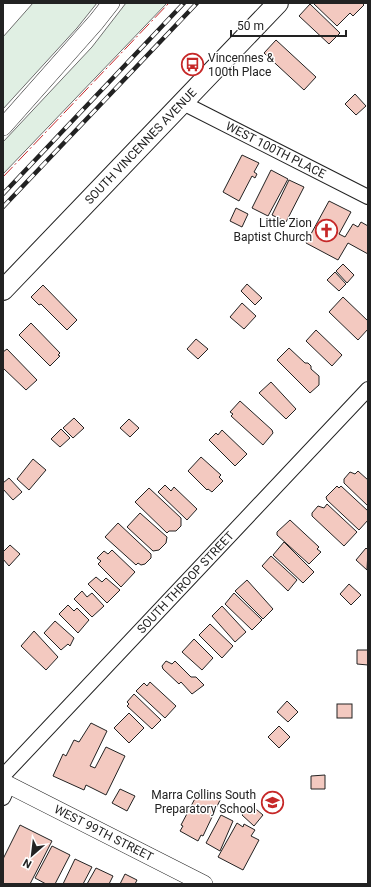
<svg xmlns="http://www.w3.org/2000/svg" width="371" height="887" font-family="Roboto,sans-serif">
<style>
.green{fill:#e0efe3;stroke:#6f6f6f}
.building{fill:#f3c9c0;stroke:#222}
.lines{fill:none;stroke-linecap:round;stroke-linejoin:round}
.minor-casing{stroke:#222;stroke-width:16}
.tertiary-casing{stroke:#222;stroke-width:18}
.secondary-casing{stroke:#222;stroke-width:22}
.minor{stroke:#fff;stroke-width:14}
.tertiary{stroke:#fff;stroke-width:17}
.secondary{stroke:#fff;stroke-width:20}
.rail-casing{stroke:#222;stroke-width:4.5}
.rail{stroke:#fff;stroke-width:3;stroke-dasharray:9;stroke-linecap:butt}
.power{stroke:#c62828;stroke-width:1;stroke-dasharray:14 3 2 3;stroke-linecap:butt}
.labels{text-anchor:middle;stroke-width:3;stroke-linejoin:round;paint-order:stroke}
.poi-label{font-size:12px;fill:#222;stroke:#fff;text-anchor:end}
.street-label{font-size:12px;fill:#222;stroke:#fff}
</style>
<rect width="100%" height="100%" fill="#fff"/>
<g class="green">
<path d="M33,3H97L77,28L3,109V37Z"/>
<path d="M126,3H167L3,174V142L92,47Z"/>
</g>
<g class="building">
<path d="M313,3H362L364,5L353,16L350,13L337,26Z"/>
<path d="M310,4L340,33L329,44L299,16Z"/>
<path d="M276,40L316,77L304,90L264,53Z"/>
<path d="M355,94L366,106L356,115L345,104Z"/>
<path d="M242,155L259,163L254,172L257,174L255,178L252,176L239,201L223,192Z"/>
<path d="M271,170L288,179L268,216L252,208Z"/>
<path d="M289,180L304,187L286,222L272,215Z"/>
<path d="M329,201L351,212L339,234L345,237L353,224L358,227L361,222L368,226V254L348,243L338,260L306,243Z"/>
<path d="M236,208L248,214L242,227L230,221Z"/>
<path d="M343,264L354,275L347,283L336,271Z"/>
<path d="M335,272L346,284L339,291L327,280Z"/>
<path d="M247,284L262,298L255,305L241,291Z"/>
<path d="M43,285L77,320L67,330L41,304L39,305L31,297Z"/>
<path d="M343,297L368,321V329L358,340L329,312Z"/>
<path d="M242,303L256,316L244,329L230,317Z"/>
<path d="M31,323L60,353L58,355L60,356L50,366L19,335Z"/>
<path d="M316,330L342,355L332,366L306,341Z"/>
<path d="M196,339L208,349L198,359L187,349Z"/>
<path d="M289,348L305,363H308L311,366V369L319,376V385L310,393L277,360Z"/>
<path d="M7,349L37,380L26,390L3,368V352Z"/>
<path d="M271,382L296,409L286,419L259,393Z"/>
<path d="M240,401L272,430L273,433L263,445L231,416L233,414L230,412Z"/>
<path d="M74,418L84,428L73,438L63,428Z"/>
<path d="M129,419L139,428L130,437L120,428Z"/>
<path d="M61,429L70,438L60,447L51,439Z"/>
<path d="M222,430L247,454L235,466L209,440L216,433L218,435Z"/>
<path d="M201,457L221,475L219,477L223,481L212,492L208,489L207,490L188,471Z"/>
<path d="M33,459L46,470L29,490L17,479Z"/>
<path d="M358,471L368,480V506L344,483V479L350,472L355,474Z"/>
<path d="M9,478L22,492L13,500L3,489V483Z"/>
<path d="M165,485L171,491L174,487L197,509L187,520L158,492Z"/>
<path d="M337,486L339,488L341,486L368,511V520L359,530L327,500L326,497Z"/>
<path d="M149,488L181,518V526L176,531H169L167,533L135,502Z"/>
<path d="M327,504L357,532L344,546L312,516V513L318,506L324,508Z"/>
<path d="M140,513L167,537L166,543L159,550L153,551L127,527Z"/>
<path d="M290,520L319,547L317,549L321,552L309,564L277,535V532Z"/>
<path d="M118,523L151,554V558L145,564L141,565L138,563L136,565L105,537Z"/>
<path d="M284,542L314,572L303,583L273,555Z"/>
<path d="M10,545L20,554L9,566L3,559V552Z"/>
<path d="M366,548L368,550L367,570L356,560Z"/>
<path d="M112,550L135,572L121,587L98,564L101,561L97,558L104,551L108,554Z"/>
<path d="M271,556L297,580L288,591L262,566Z"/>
<path d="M96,577L102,582L106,578L120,590L107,603L88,584Z"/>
<path d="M247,580L273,609L263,619L235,591Z"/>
<path d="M349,584L361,595L351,605L340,594Z"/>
<path d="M82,591L87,597L92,593L104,606L92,617L74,599Z"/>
<path d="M234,593L262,620L252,630L225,604Z"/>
<path d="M68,605L74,611L77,608L89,620L78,633L59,614Z"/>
<path d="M222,606L246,632L235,642L212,616Z"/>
<path d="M55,621L74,638L70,646L68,644L61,650L44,633Z"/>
<path d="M210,624L233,646L222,658L199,635Z"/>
<path d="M34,631L58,657L46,670L21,646Z"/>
<path d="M194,639L213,658L202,670L182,652Z"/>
<path d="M357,650H368V665L357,664Z"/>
<path d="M166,661L172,664L175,661L191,677H196L204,685L192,694L181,682L179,684L163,669L162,666Z"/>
<path d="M150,682L176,706L165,718L136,691L144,683L147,686Z"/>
<path d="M134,694L161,720L152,729L127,706L129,704L127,702Z"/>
<path d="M287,701L298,712L288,722L277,712Z"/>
<rect x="337" y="704" width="15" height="14"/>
<path d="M129,713L144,728L129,743L114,728Z"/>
<path d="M91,723L107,731L90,766L95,768L106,747L125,756L106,795L86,785L84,790L53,776L63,754L66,756L74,740L79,742Z"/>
<path d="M279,726L290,737L279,748L268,737Z"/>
<path d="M325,775V789H311V776Z"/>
<path d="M120,789L135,796L127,811L112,803Z"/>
<path d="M204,789L221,798L203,836L201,835L198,841L180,831L183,826L181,825L199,791L203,793Z"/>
<path d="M251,805L263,815L254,826L242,815Z"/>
<path d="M221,815L233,821L220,851L206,843Z"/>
<path d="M237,823L243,827L244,824L255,830L251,836L259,840L243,870L218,857Z"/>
<path d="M20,825L52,841L30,884H3V859Z"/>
<path d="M52,846L70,855L55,884H46L35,878Z"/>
<path d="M75,859L92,867L83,884H63Z"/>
<path d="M96,868L113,876L109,884H87Z"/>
<path d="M125,874L137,880L135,884H120Z"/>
</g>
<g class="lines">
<defs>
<g id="minor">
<path id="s1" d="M183,103L368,197"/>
<path id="s2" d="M3,776L368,389"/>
<path d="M3,798L9,785"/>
</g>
<g id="tertiary">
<path d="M3,127L96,22L111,3"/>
<path id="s3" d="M3,782L204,884"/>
</g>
<g id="secondary">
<path id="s4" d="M3,290L278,3"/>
</g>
</defs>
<use href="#minor" class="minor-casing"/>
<use href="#tertiary" class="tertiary-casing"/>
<use href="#secondary" class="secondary-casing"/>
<use href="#minor" class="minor"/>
<use href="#tertiary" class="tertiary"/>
<use href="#secondary" class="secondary"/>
<defs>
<g id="rail">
<path d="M3,194L184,3"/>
<path d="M3,207L197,3"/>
</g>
</defs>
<use href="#rail" class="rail-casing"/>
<use href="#rail" class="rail"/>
<path class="power" d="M3,177L169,3"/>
</g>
<defs>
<symbol id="bus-ring" viewBox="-11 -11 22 22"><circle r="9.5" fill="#fff" stroke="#c62828" stroke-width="1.5"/><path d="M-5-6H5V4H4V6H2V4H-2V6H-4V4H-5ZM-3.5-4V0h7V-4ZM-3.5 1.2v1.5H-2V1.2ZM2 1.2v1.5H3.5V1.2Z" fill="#c62828"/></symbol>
<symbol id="church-ring" viewBox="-11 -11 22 22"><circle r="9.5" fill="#fff" stroke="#c62828" stroke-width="1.5"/><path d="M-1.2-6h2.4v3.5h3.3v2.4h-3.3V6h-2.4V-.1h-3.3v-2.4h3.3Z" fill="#c62828"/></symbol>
<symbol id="school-ring" viewBox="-11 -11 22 22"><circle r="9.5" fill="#fff" stroke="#c62828" stroke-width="1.5"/><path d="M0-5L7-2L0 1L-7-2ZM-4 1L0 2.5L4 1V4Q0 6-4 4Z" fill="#c62828"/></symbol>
</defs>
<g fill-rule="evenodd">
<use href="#bus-ring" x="180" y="52" width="25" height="25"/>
<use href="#church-ring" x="314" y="218" width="25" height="25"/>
<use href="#school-ring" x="260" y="790" width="25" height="25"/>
</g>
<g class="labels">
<g class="poi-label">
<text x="208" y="62" text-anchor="start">Vincennes &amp;<tspan x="208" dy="14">100th Place</tspan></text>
<text x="312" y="227">Little Zion<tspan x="312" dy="14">Baptist Church</tspan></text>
<text x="256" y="799">Marra Collins South<tspan x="256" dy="14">Preparatory School</tspan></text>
</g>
<g class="street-label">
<text dy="4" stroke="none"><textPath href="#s4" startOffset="199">SOUTH VINCENNES AVENUE</textPath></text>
<text dy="4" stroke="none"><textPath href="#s1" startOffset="104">WEST 100TH PLACE</textPath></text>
<text dy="4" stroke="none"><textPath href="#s2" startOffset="266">SOUTH THROOP STREET</textPath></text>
<text dy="4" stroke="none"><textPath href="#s3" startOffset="113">WEST 99TH STREET</textPath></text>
</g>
</g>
<rect width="371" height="887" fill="none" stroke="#222222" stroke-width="8"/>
<g transform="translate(32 855) rotate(208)" stroke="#ffffff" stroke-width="3" paint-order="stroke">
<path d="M0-3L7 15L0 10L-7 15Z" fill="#222222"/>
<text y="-6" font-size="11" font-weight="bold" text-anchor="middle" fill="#222222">N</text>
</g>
<path d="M231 30v6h115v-6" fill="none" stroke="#222222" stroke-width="2"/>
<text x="237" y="30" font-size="12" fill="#222222" stroke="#ffffff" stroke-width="3" paint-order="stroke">50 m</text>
</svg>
